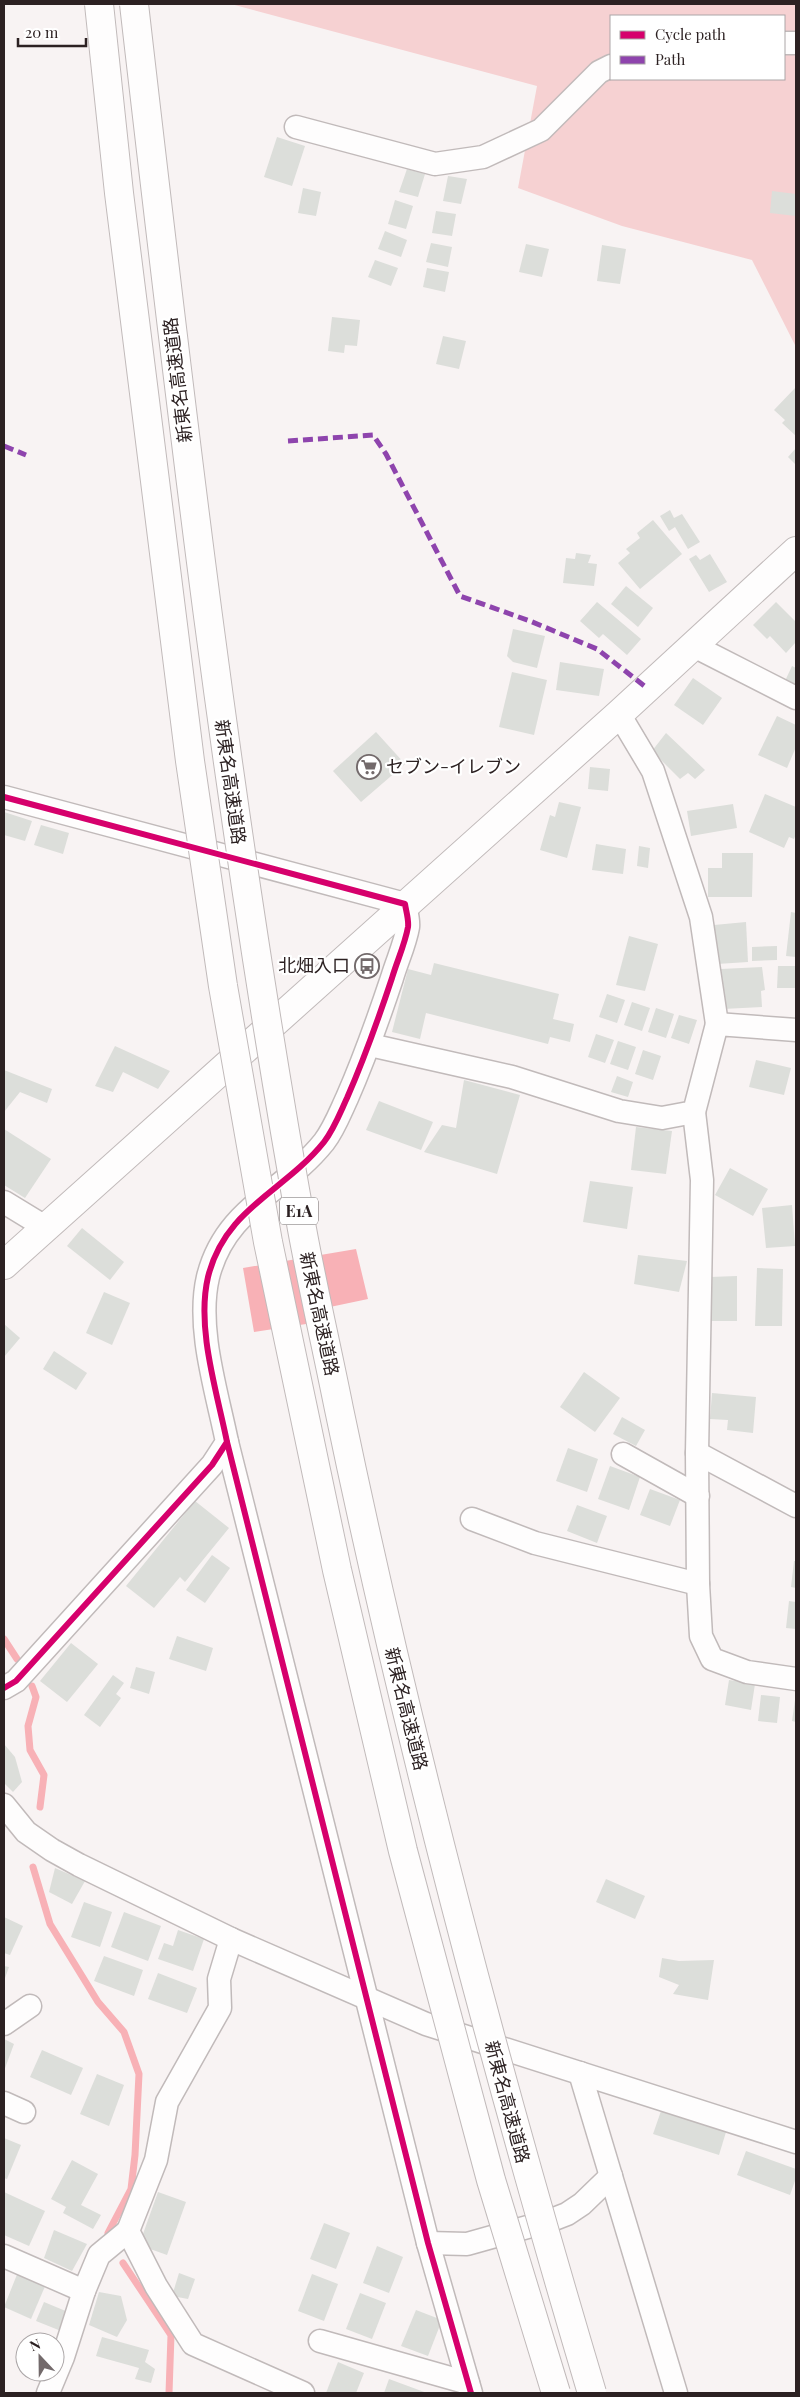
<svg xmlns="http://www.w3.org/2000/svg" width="800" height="2397" font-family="'Playfair Display','Noto Sans JP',serif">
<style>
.green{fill:#f6d1d2;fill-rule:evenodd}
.water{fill:#f8b1b6}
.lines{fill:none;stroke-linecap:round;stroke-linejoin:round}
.stream{stroke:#f8b1b6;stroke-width:7}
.building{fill:#dcdeda}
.street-casing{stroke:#c1baba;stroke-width:25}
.secondary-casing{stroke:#c1baba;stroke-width:30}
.street{stroke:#fefdfd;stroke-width:22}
.secondary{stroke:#fefdfd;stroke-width:28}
.highway-bridge-casing{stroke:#c1baba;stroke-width:30;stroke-linecap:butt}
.highway-bridge{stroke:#fefdfd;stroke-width:28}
.quiet{stroke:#8e44ad;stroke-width:5;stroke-dasharray:10 5;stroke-linecap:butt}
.cycleway-casing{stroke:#fff;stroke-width:9}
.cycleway{stroke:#d6006c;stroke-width:6}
.labels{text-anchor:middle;stroke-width:4.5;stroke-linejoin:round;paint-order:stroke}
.shield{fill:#fff;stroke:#6b6464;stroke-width:1}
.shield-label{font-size:16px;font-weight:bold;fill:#2c2122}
.street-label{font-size:18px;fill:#2c2122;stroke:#fff}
.poi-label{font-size:18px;fill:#2c2122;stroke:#fff;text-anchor:start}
</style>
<rect width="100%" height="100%" fill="#f8f3f3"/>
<path class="green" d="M231,4H796V347L752,260L622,226L518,188L537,86ZM611,16H784V79H611Z"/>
<path class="water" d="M356,1249L368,1299L330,1307L332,1320L254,1332L243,1268Z"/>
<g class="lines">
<g class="stream">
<path d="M4,1639L17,1659"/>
<path d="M32,1686L36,1697L28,1726L30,1750L44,1775L40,1807"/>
<path d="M33,1867L50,1924L98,2002L124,2032L139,2074L135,2155L131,2189L108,2233"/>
<path d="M123,2263L171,2335L169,2393"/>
</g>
</g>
<g class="building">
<path d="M277,137L305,146L292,186L264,177Z"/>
<path d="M407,169L425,174L418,197L399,192Z"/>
<path d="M448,176L467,179L461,204L443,201Z"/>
<path d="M303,188L321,192L316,216L298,213Z"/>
<path d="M772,191L796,194V216L770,213Z"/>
<path d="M395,200L413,206L406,229L388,224Z"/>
<path d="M436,211L456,214L452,236L432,233Z"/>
<path d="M385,231L407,240L401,257L378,249Z"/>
<path d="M431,243L452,247L448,267L426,262Z"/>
<path d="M526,244L549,249L542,277L519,272Z"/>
<path d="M602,245L626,249L620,284L597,281Z"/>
<path d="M375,260L398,268L391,286L368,277Z"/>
<path d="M427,268L449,272L445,292L423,287Z"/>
<path d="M332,317L360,320L357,346L345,345L344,353L328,351Z"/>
<path d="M443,336L466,341L459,369L436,364Z"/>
<path d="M796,387V436L782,423L785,420L774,410Z"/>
<path d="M796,448V465L788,457Z"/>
<path d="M670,510L674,518L682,514L700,542L688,549L675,527L669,531L660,516Z"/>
<path d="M653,520L682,554L640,589L618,563L630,553L626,549L640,538L637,533Z"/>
<path d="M576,553L591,555L588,563L597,564L594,586L563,583L566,558L575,559Z"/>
<path d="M710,554L727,582L709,592L689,559L696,555L700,560Z"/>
<path d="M626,586L653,608L638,627L611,604Z"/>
<path d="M597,602L641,639L627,655L603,634L599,638L580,621Z"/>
<path d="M776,602L796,622V642L786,653L770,636L767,639L753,625Z"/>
<path d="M513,629L545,636L537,668L513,662L507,656Z"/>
<path d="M560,662L604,669L599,696L556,690Z"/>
<path d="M792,666L796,668V687L785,681Z"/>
<path d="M512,672L547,680L534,735L499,727Z"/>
<path d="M693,678L722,698L703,725L674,705Z"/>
<path d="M777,716L796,725V747L787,768L758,755Z"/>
<path d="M376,732L405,764L361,802L333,771Z"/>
<path d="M666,733L705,770L695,779L688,773L680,779L652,751Z"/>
<path d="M590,767L610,769L608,791L588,789Z"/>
<path d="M765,794L796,807V834L794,839L789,837L784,848L749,832Z"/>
<path d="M559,802L581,807L567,858L540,850L550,815L555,817Z"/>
<path d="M733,804L737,828L691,836L687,811Z"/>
<path d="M4,812L32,821L25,841L4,835Z"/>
<path d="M41,825L69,833L63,854L34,845Z"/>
<path d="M596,844L626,849L623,874L592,870Z"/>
<path d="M639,846L650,848L648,868L637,866Z"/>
<path d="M722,853H753L752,897H708V868H722Z"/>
<path d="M791,912L796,913V957L786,956Z"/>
<path d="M746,922L748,962L717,964L714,925Z"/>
<path d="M629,936L658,944L645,991L616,985Z"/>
<path d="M777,946V960L752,961V947Z"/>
<path d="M434,963L559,994L553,1019L574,1024L570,1042L550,1037L548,1044L426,1013L420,1039L392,1032L408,969L431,975Z"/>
<path d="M778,966H796V988H777Z"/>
<path d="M762,967L765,990L761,991L762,1007L723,1009L721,969Z"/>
<path d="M607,994L625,1000L617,1023L599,1017Z"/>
<path d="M632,1002L650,1008L642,1031L624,1025Z"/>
<path d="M656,1008L674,1014L666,1038L648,1032Z"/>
<path d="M679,1015L697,1020L689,1044L671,1038Z"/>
<path d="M596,1034L614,1040L605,1063L588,1057Z"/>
<path d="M618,1041L636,1047L628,1070L610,1064Z"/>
<path d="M115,1046L170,1071L158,1089L123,1072L113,1092L95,1086Z"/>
<path d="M643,1050L661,1056L653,1080L635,1074Z"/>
<path d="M756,1060L791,1068L784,1095L749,1087Z"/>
<path d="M4,1070L52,1089L47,1103L20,1092L4,1112Z"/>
<path d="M617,1076L633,1082L628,1097L611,1092Z"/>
<path d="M464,1080L520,1095L497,1174L424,1152L442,1125L456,1128Z"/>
<path d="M379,1101L433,1122L421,1150L366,1130Z"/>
<path d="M636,1127L672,1131L666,1174L631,1170Z"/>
<path d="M4,1129L51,1159L25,1198L4,1185Z"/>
<path d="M730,1168L768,1189L753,1216L715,1195Z"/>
<path d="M590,1181L633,1187L627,1229L583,1222Z"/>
<path d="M792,1205L795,1246L766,1248L762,1208Z"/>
<path d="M82,1228L124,1262L110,1280L67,1246Z"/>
<path d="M638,1255L687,1261L679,1292L634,1284Z"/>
<path d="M757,1268L783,1269L782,1326H755Z"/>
<path d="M737,1276V1321H711L710,1277Z"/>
<path d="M104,1292L130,1303L112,1345L86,1333Z"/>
<path d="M4,1324L20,1338L4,1357Z"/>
<path d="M54,1351L87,1373L76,1390L43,1369Z"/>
<path d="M584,1372L620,1398L595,1432L560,1407Z"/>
<path d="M712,1393L756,1397L753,1433L727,1430L728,1420L710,1419Z"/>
<path d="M622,1417L645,1430L636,1446L613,1434Z"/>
<path d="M568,1448L598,1459L587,1492L556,1481Z"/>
<path d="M610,1466L640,1477L629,1510L598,1499Z"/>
<path d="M650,1489L680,1500L670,1526L640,1515Z"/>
<path d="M195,1501L229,1528L185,1582L180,1577L154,1608L126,1586Z"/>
<path d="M577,1505L607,1516L597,1543L567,1531Z"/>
<path d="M212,1555L230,1568L205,1603L186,1590Z"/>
<path d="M794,1561H796V1588L791,1587Z"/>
<path d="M789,1601L796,1602V1629L786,1628Z"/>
<path d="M177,1636L213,1648L206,1671L169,1659Z"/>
<path d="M71,1643L98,1664L67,1702L40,1681Z"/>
<path d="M136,1667L155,1672L149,1694L130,1688Z"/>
<path d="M113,1675L124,1683L116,1694L121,1698L100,1727L84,1715Z"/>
<path d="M729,1680L755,1684L751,1710L725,1705Z"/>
<path d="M761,1695L780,1697L777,1723L758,1721Z"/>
<path d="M795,1700L796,1701V1722L792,1721Z"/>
<path d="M4,1744L15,1757L22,1782L13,1792L4,1783Z"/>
<path d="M55,1868L85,1881L72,1904L49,1892Z"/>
<path d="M606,1879L645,1896L635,1919L596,1902Z"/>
<path d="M84,1902L112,1912L100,1947L71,1937Z"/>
<path d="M124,1912L161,1926L148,1961L111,1947Z"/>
<path d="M4,1917L23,1926L10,1955L4,1953Z"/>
<path d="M178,1930L204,1939L193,1971L158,1959L164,1943L173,1946Z"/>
<path d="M104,1956L143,1970L134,1996L94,1981Z"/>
<path d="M662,1958L679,1961L714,1960L708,2000L673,1994L679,1985L659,1977Z"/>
<path d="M4,1966L9,1967L4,1981Z"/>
<path d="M158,1973L197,1988L187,2013L148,1999Z"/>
<path d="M4,2039L14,2044L4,2071Z"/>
<path d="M42,2050L83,2068L71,2095L30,2077Z"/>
<path d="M97,2074L124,2085L109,2126L80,2114Z"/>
<path d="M661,2111L726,2132L719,2155L653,2134Z"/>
<path d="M4,2138L21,2145L7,2179L4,2178Z"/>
<path d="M746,2151L796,2169V2178L790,2195L737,2175Z"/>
<path d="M72,2160L98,2174L81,2205L101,2215L93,2229L63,2213L66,2207L51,2199Z"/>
<path d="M4,2192L45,2211L29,2246L4,2235Z"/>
<path d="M158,2192L186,2202L167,2255L139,2245Z"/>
<path d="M324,2223L350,2233L336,2269L310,2259Z"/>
<path d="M54,2230L87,2244L72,2271L44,2258Z"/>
<path d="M377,2246L403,2257L389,2293L363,2283Z"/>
<path d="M18,2272L46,2284L31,2319L4,2307Z"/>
<path d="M179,2273L195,2279L188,2299L172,2296Z"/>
<path d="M312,2274L338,2284L324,2321L298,2311Z"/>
<path d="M99,2292L121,2296L127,2320L117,2337L89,2325Z"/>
<path d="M360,2293L386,2303L372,2339L346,2329Z"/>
<path d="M44,2302L68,2312L61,2331L36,2321Z"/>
<path d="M416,2310L442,2320L428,2356L401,2346Z"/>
<path d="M102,2337L149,2350L145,2362L155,2369L151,2383L135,2379L139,2368L96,2356Z"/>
<path d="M338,2362L364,2373L356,2393H326Z"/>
<path d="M389,2379L427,2393H384Z"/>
</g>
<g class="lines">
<defs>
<g id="street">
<path d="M784,43H796"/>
<path d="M296,127L435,164L483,157L541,130L599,72L611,66"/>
<path d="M692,645L796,698"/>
<path d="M619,714L653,771L701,917L717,1024"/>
<path d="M4,797L405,904C406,911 409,920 408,927C405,944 397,961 392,978C378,1020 365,1057 347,1098C340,1113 334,1129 324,1142C284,1192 225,1208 208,1277C196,1328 217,1392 227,1442L212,1465L16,1681L4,1688"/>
<path d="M370,1045L512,1077L619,1111L662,1118L694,1112L717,1024L796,1030"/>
<path d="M694,1112L702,1180L697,1453L698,1584L701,1636L712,1659L747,1672L796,1679"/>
<path d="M4,1202L45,1227"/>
<path d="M227,1442L428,2243L471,2393"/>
<path d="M697,1453L796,1506"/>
<path d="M623,1454L698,1496"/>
<path d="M472,1519L535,1543L698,1584"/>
<path d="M4,1805L26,1832L52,1850L79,1865L231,1939L426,2024L796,2142"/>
<path d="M231,1939L219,1979L220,2008L167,2102L156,2160L128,2231L156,2286L193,2344L303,2393"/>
<path d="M4,2024L30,2006"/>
<path d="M580,2073L676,2393"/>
<path d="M4,2103L24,2112"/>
<path d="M428,2243L467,2244L549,2221L567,2214L582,2204L611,2176"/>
<path d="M4,2256L84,2291L99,2255L128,2231"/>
<path d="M320,2341L468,2383"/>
<path d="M48,2393L63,2357L84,2291"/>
</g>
<path id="secondary" d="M4,1265L619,714L796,551"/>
</defs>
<use href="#street" class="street-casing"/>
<use href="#secondary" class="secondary-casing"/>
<use href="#street" class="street"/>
<use href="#secondary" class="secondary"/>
<defs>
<g id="highway-bridge">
<path d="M99,4L119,193L190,761L223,986L268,1242L337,1570L403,1851L491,2180L556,2393"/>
<path d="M134,4C181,413 229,823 302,1229C313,1289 327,1349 339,1409C408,1741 495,2068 592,2393"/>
</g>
</defs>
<use href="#highway-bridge" class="highway-bridge-casing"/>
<use href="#highway-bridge" class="highway-bridge"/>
<g class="quiet">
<path d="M288,441L373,435L386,454L460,596L530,621L597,649L647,688"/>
<path d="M4,446L26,455"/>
</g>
<defs>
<g id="cycleway">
<path d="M4,797L405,904C406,911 409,920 408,927C405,944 397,961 392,978C378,1020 365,1057 347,1098C340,1113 334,1129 324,1142C284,1192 225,1208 208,1277C196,1328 217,1392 227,1442L212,1465L16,1681L4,1688"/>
<path d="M227,1442L428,2243L471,2393"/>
</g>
</defs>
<use href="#cycleway" class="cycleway-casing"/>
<use href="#cycleway" class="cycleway"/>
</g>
<defs>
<symbol id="supermarket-ring" viewBox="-11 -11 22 22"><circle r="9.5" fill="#fff" stroke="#736a6b" stroke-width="1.5"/><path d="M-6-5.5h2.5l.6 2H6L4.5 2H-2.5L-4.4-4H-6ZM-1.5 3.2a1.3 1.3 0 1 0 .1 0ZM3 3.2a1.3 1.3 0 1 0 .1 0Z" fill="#736a6b"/></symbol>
<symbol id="bus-ring" viewBox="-11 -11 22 22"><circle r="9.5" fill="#fff" stroke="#736a6b" stroke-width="1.5"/><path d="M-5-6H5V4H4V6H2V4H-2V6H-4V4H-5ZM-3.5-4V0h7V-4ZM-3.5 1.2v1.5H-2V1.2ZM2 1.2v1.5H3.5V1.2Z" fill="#736a6b"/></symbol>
</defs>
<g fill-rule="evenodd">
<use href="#supermarket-ring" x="355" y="753" width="28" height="28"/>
<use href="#bus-ring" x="353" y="952" width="28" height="28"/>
</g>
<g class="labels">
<rect class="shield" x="280" y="1197.5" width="38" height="27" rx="4"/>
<g class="shield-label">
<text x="299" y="1217">E1A</text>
</g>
<g class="street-label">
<text transform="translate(178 380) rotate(-97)" y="6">新東名高速道路</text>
<text transform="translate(230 782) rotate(82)" y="6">新東名高速道路</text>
<text transform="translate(319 1314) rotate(78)" y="6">新東名高速道路</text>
<text transform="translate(406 1709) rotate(76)" y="6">新東名高速道路</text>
<text transform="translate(507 2102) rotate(75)" y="6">新東名高速道路</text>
</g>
<g class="poi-label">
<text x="386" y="773">セブン-イレブン</text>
<text x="350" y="972" text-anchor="end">北畑入口</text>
</g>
</g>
<rect width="800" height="2397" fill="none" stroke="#2c2122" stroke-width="10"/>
<rect x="610" y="15" width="175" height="65" fill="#ffffff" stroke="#aba6a7"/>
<rect x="620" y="31" width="25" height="8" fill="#d6006c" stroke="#aba6a7"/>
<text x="655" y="40" font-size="15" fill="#2c2122">Cycle path</text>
<rect x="620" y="56" width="25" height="8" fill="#8e44ad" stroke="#aba6a7"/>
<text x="655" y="65" font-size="15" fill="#2c2122">Path</text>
<g transform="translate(40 2357) rotate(338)"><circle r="24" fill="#ffffff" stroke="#aba6a7"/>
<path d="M0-4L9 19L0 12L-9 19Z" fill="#736a6b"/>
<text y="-8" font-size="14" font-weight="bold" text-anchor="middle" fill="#2c2122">N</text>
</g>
<path d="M18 38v8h68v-8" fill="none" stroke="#2c2122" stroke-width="2.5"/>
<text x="25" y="38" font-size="15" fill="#2c2122" stroke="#ffffff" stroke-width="4" paint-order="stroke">20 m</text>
</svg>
